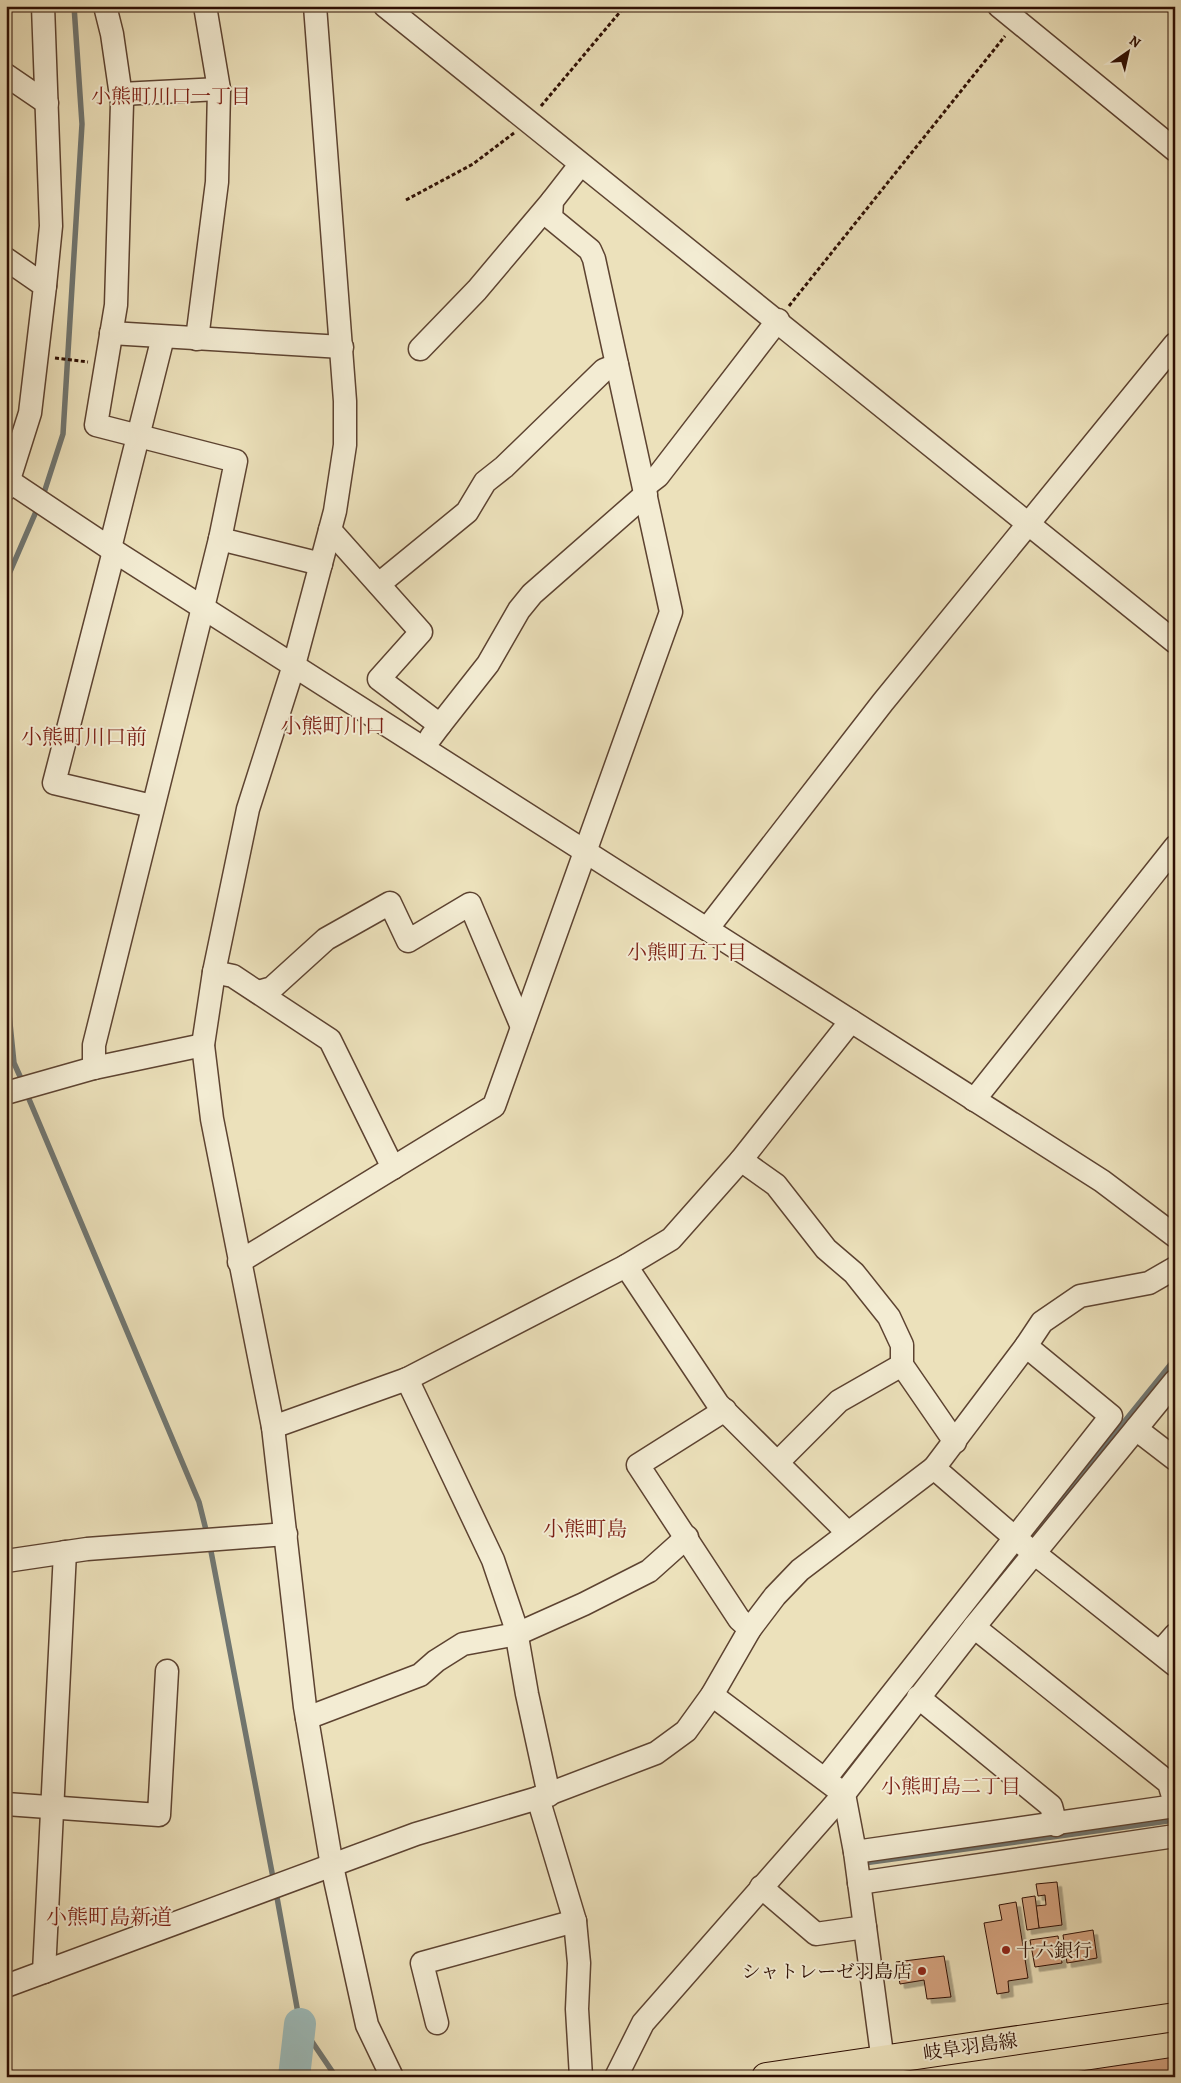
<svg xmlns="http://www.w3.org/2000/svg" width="1181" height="2083" font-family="Alegreya,'Noto Serif JP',serif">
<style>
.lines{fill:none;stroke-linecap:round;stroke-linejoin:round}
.stream{stroke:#707671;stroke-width:5.5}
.river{stroke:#9cbbba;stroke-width:32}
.building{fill:#d7a582;stroke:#2d0e03;filter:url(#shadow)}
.minor-casing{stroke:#5d4331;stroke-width:25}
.major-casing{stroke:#2d0e03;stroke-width:30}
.path{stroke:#2d0e03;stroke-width:3;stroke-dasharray:4 2.5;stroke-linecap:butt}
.minor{stroke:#f3ecd3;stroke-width:22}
.major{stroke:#ece1bb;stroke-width:28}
.poi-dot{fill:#8f2418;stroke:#f3ecd3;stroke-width:2}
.labels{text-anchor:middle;stroke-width:4;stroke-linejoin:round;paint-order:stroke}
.poi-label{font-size:19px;fill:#2d0e03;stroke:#f3ecd3;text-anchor:start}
.street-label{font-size:19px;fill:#2d0e03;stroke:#f3ecd3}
.neighbourhood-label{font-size:20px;fill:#7a1f14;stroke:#f3ecd3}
.quarter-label{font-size:21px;fill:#7a1f14;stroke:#f3ecd3}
</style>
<defs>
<filter id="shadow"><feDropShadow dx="4.5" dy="4.5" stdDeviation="0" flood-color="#0004"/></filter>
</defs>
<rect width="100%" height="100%" fill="#ece1bb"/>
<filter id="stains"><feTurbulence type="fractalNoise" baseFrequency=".004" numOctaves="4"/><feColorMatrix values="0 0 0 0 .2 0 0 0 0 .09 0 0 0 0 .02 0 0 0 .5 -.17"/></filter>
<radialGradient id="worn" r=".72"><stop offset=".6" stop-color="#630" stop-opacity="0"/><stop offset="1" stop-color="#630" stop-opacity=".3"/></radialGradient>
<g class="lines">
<g class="stream">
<path d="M42,499L63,434L82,124L74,6"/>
<path d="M6,581L38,507"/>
<path d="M6,984L14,1063L23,1083"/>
<path d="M26,1092L199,1502L207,1534"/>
<path d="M1027,1542L1175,1359"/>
<path d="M210,1546L274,1883"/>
<path d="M961,1624L1021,1550"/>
<path d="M864,1863L1175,1820"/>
<path d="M276,1892L300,2024L336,2077"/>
</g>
<path class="river" d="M294,2077L300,2024"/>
</g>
<g class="building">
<path d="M1057,1882L1062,1925L1039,1928L1036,1906L1046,1905L1045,1895L1038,1896L1036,1884Z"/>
<path d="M1035,1896L1039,1928L1027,1930L1022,1898Z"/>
<path d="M1016,1902L1028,1978L1008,1981L1009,1992L997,1994L984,1923L1002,1920L999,1905Z"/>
<path d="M1093,1930L1097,1958L1067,1963L1063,1935Z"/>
<path d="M1058,1936L1062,1963L1035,1967L1030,1940Z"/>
<path d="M944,1956L951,1997L927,1999L924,1980L900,1984L896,1962Z"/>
<path d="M1175,2057V2077H1041Z"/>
</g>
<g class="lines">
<defs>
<g id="minor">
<path d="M43,6L51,226L45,286"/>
<path d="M315,6L345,401V445L335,511L294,665L248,809L214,972L203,1045L212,1119L273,1427L305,1707L332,1866L367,2025L392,2077"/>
<path d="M385,6L1175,642"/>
<path d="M999,6L1175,150"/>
<path d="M6,75L47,103"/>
<path d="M121,94L219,89"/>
<path d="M6,259L45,286L30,413L6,489"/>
<path d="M111,333L342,347"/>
<path d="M197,339L217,182L219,89L205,6"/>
<path d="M420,349L477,290L552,201"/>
<path d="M6,479L114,551L1102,1181L1175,1236"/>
<path d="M645,486L658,476L778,320"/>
<path d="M330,530L421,632L379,679L440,725L431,737"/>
<path d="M220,539L321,564"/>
<path d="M110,548L163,337"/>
<path d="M114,551L54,783L152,806"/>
<path d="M379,584L467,512L485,482L504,467L604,370L617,365"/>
<path d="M440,725L488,664L519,610L532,594L646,494"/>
<path d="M707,929L883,702L1175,344"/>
<path d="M214,972L233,976L330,1040L393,1168"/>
<path d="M258,992L272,988L326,939L390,903L408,941L470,904L522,1027"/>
<path d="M94,1068V1045L220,539L236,461L96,425L116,305L122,103L112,34L105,6"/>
<path d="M6,1093L94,1068L203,1045"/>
<path d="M974,1100L1175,847"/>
<path d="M741,1160L776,1185L826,1249L854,1273L889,1317L902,1345V1365L955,1442"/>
<path d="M239,1262L494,1106L671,612L594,259L590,250L551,218L552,201L580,165"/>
<path d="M626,1266L718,1404L848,1533"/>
<path d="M407,1379L493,1560L515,1625L527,1694L549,1795"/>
<path d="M725,1410L638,1465L739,1619L750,1629"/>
<path d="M273,1427L407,1379L626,1266L671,1239L741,1160L851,1021"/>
<path d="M1136,1429L1175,1459"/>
<path d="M779,1461L839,1401L902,1365"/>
<path d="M934,1468L1014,1537L1175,1665"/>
<path d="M6,1561L87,1549L286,1534"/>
<path d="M974,1627L1169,1783L1175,1803"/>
<path d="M1160,1652L1175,1635"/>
<path d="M712,1695L844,1794L855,1852L885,2077"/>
<path d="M918,1697L1051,1806L1056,1825"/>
<path d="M307,1718L420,1675L436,1661L463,1644L517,1634L584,1604L649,1571L687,1537"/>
<path d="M825,1779L1111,1416L1026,1346"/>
<path d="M538,1798L575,1921L579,1963L577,2009L581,2077"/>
<path d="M6,1804L159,1815L167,1671"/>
<path d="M855,1852L1175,1806"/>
<path d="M859,1883L1175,1836"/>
<path d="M761,1887L816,1934L865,1927"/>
<path d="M44,1972L65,1552"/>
<path d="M6,1986L416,1834L538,1798L656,1753L686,1731L712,1695L750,1629L775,1596L800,1570L934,1468L1026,1346L1042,1322L1080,1296L1149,1283L1175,1268"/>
<path d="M437,2023L422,1963L575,1921"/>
<path d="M616,2077L643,2023L844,1794L974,1627L1175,1381"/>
</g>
<path id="major" d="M766,2077L1175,2017"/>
</defs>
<use href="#minor" class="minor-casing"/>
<use href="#major" class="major-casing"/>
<g class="path">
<path d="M541,106L625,6"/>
<path d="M406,200L473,164L514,133"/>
<path d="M789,306L1005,36"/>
<path d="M55,358L88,362"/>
</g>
<use href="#minor" class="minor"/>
<use href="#major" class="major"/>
</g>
<g class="poi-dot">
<circle cx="1006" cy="1950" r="5"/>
<circle cx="922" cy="1971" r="5"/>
</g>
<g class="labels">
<g class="poi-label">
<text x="1016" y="1957">十六銀行</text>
<text x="912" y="1978" text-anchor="end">シャトレーゼ羽島店</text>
</g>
<g class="street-label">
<text transform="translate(970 2046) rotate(-8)" y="7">岐阜羽島線</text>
</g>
<g class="neighbourhood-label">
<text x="171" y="103">小熊町川口一丁目</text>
<text x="687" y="959">小熊町五丁目</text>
<text x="951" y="1793">小熊町島二丁目</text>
</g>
<g class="quarter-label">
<text x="333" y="733">小熊町川口</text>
<text x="84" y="744">小熊町川口前</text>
<text x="585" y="1536">小熊町島</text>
<text x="109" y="1924">小熊町島新道</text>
</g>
</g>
<rect width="1181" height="2083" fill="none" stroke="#ece1bb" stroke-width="25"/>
<rect x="8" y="8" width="1166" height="2068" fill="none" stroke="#2d0e03" stroke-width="2.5"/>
<rect x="12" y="12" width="1156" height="2058" fill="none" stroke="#2d0e03"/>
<g transform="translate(1128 52) rotate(34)" stroke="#f3ecd3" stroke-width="4" paint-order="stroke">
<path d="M0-4L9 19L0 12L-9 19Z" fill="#2d0e03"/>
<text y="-8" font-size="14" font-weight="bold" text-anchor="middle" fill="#2d0e03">N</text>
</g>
<rect width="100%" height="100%" filter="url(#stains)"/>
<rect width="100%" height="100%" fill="url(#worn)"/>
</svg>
